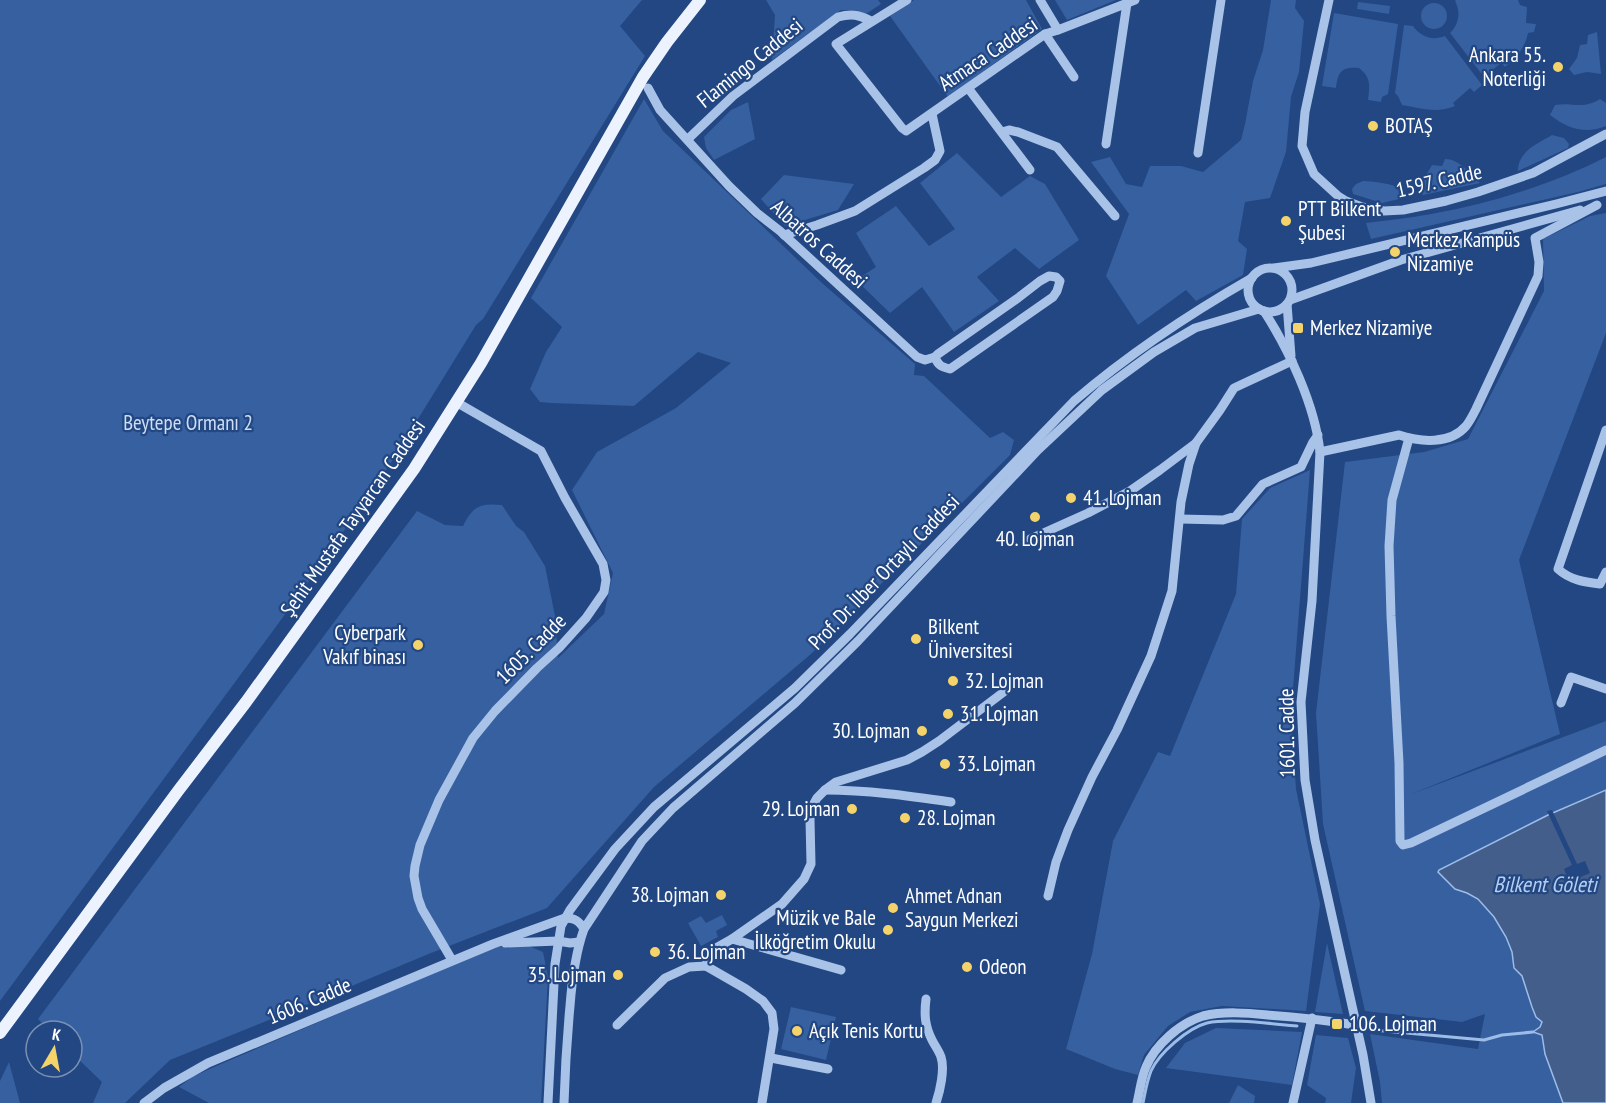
<svg xmlns="http://www.w3.org/2000/svg" width="1606" height="1103" font-family="'PT Sans Narrow',sans-serif">
<style>
.green{fill:#3660a0}
.water{fill:#435e8a;stroke:#9dbde9;stroke-width:1.5}
.pier{fill:#224782}
.lines{fill:none;stroke-linecap:round;stroke-linejoin:round}
.stream{stroke:#9dbde9;stroke-width:3}
.minor{stroke:#a9c2e8;stroke-width:9}
.major{stroke:#ecf2fe;stroke-width:12}
.poi-dot{fill:#f4d36b;stroke:#224782;stroke-width:2}
.labels{text-anchor:middle;stroke-width:4.5;stroke-linejoin:round;paint-order:stroke}
.street-label{font-size:21px;fill:#fff;stroke:#224782}
.poi-label{font-size:21px;fill:#fff;stroke:#224782;text-anchor:start}
.park-label{font-size:21px;fill:#cddef6;stroke:#224782}
.water-label{font-size:22px;font-style:italic;fill:#b5cdf0;stroke:#224782}
</style>
<rect width="100%" height="100%" fill="#224782"/>
<g class="green">
<path d="M0,0H642L620,26L645,56L483,319L476,325L389,466L300,594L0,1001Z"/>
<path d="M766,0H878L881,4L866,14L856,10H841L772,60L775,15Z"/>
<path d="M914,0H1026L1042,29L948,97L890,16Z"/>
<path d="M1055,0H1116L1067,20Z"/>
<path d="M1271,0H1296L1295,8L1304,21L1299,72L1291,97L1286,152L1270,198L1245,202L1238,241L1247,249L1243,275L1196,301L1186,290L1138,325L1106,276L1129,214L1091,162L1110,157L1126,184L1142,187L1150,166H1181L1203,172L1241,140L1245,124L1253,81L1263,50Z"/>
<path d="M1456,0H1518L1520,5L1527,7L1526,23L1536,24L1534,32L1528,33C1525,48 1517,57 1505,67L1501,63L1484,77L1450,33C1459,24 1461,12 1455,1Z"/>
<path d="M1358,2L1390,6L1389,14L1357,9Z"/>
<circle cx="1434" cy="16" r="13"/>
<path d="M1334,13L1398,24L1388,94L1382,97L1381,102L1368,100C1370,86 1371,77 1359,68C1342,67 1338,71 1336,88L1322,86Z"/>
<path d="M1404,25L1413,26C1421,37 1432,41 1445,36L1482,85L1474,92L1470,88L1453,103L1455,106C1437,114 1420,108 1402,105L1398,96L1395,93Z"/>
<path d="M1597,32L1601,74L1587,72L1574,75L1569,69L1577,58L1580,45L1587,44L1588,35Z"/>
<path d="M644,99L663,131L822,283L915,364L914,375L924,376L990,438L1003,432L1014,440L1010,455L811,654L654,787L547,908L431,953L306,1005L170,1060L125,1103H93L102,1082L72,1053V1031H50L38,1019L417,511L445,525L463,526C473,506 480,503 502,505L516,526L524,532L545,566L555,616L558,658L604,614L613,573L572,490L597,452L676,408L731,363L698,352L634,406L551,403L540,402L530,389L546,352L562,327L531,298Z"/>
<path d="M1600,99L1606,103V126C1585,135 1567,128 1550,115L1555,105C1573,102 1582,110 1600,99Z"/>
<path d="M748,102L755,139L714,160L706,148L704,137L731,110Z"/>
<path d="M1552,135L1564,138L1569,144L1568,148L1518,171C1518,151 1537,144 1552,135Z"/>
<path d="M957,153L1001,197L1030,176L1045,184L1079,240L1039,269L1015,248L977,277L999,301L954,332L922,287L890,313L856,280L876,267L856,233L896,206L929,246L955,229L920,183Z"/>
<path d="M1606,157V184L1578,192L1371,239L1366,223C1388,220 1409,218 1431,214C1489,204 1553,184 1606,157Z"/>
<path d="M1445,159C1459,159 1470,173 1480,183L1423,195L1419,187L1432,165L1442,166Z"/>
<path d="M784,175L854,184L838,210L785,226L761,199Z"/>
<path d="M1363,181C1373,181 1394,184 1402,189C1405,191 1406,194 1408,197L1382,203L1353,194L1352,189L1356,184Z"/>
<path d="M1606,213V333L1519,560L1560,734L1409,795L1606,721V1103H1382L1380,1082L1370,1034L1478,1049L1485,1014L1462,1022L1365,1011L1323,824L1316,713L1345,462L1424,452L1468,439L1544,291L1543,239L1590,216Z"/>
<path d="M1310,470L1291,715L1296,789L1320,904L1306,1011L1222,1006L1190,1012L1168,1026L1144,1055L1138,1075L1115,1069L1066,1049L1092,954L1113,841L1158,752L1170,756L1236,594L1242,519L1270,488Z"/>
<path d="M722,915L727,925L716,931L718,937L701,946L688,923L701,916L706,923Z"/>
<path d="M1327,943L1343,1014L1315,1012Z"/>
<path d="M527,945L543,952L548,977L541,1103H209L179,1087L192,1077L221,1064L494,947Z"/>
<path d="M791,1007L836,1017L826,1060L781,1049Z"/>
<path d="M1216,1028L1302,1032L1292,1085L1166,1068L1185,1043Z"/>
<path d="M1316,1035L1348,1038L1356,1068L1351,1103H1325L1326,1098L1307,1085Z"/>
<path d="M9,1062L20,1103H0V1081Z"/>
<path d="M1238,1085L1255,1096L1254,1103H1229Z"/>
</g>
<path class="water" d="M1606,790V1103H1563L1545,1054L1542,1035L1533,1032L1540,1027L1542,1022L1536,1017L1532,1007L1522,976L1514,968L1512,952L1506,937L1494,917L1478,899L1467,893L1455,889L1438,872L1439,870L1548,815Z"/>
<path class="pier" d="M1552,810L1577,864L1585,861L1590,873L1569,882L1564,869L1572,865L1547,811Z"/>
<g class="lines">
<g class="stream">
<path d="M1373,1030L1484,1040L1502,1035L1533,1032"/>
<path d="M1143,1103C1145,1093 1147,1081 1151,1071C1159,1053 1188,1028 1207,1023C1231,1018 1272,1024 1297,1026"/>
</g>
<g class="minor">
<path d="M907,0L836,44L902,128L906,131L1045,34L1058,30L1135,0"/>
<path d="M1040,0L1058,30"/>
<path d="M1329,0L1305,112L1302,146L1314,174L1338,196L1346,201L1362,207L1384,211L1403,210L1446,201L1478,192L1533,173L1606,134"/>
<path d="M1045,34L1074,77"/>
<path d="M648,88L660,110L729,186L757,213L780,231L917,357L925,360L935,357"/>
<path d="M968,88L1030,170"/>
<path d="M1002,132L1009,130L1018,132L1057,147L1115,216"/>
<path d="M688,139L733,96L838,17C852,13 859,15 871,21"/>
<path d="M1106,144L1127,3"/>
<path d="M1198,153L1221,0"/>
<path d="M784,235L817,225L855,211L924,168L935,160L940,151L932,114"/>
<circle cx="1270" cy="290" r="22"/>
<path d="M1274,268L1311,263L1556,204L1606,191"/>
<path d="M1049,276L1056,277L1060,281L1057,291L1053,297L950,369C942,367 938,366 935,357L938,354L1018,298L1040,281Z"/>
<path d="M1290,300L1401,260L1580,210"/>
<path d="M1287,304L1291,356"/>
<path d="M1264,311C1289,350 1315,405 1320,452L1312,601L1301,702L1305,780L1315,840L1363,1055L1371,1103"/>
<path d="M1606,430L1558,569C1570,580 1584,582 1600,584L1606,572"/>
<path d="M1409,438L1392,500L1389,546L1391,616L1399,763L1400,841L1403,845L1411,843L1606,750"/>
<path d="M1320,452L1399,435C1420,442 1450,445 1466,426C1470,421 1473,415 1476,409L1538,276L1539,262L1535,238L1597,205"/>
<path d="M1180,519L1223,520L1236,516L1263,484L1301,467L1313,442L1318,435"/>
<path d="M1030,539L1088,513L1130,491L1160,470L1196,443L1220,410L1234,388L1292,361"/>
<path d="M1561,703L1571,677L1606,689"/>
<path d="M825,790C867,790 909,796 951,802"/>
<path d="M1048,896L1056,862L1068,830L1092,777L1117,730L1151,656L1172,591L1181,502L1189,464L1196,443"/>
<path d="M732,939L841,970"/>
<path d="M505,943L558,941L570,943L579,942"/>
<path d="M452,960L422,909L418,898L414,876L415,866L420,845L439,800L473,738L495,711L537,668L559,648L586,618L604,592L606,580L603,564L565,498L541,451L456,402"/>
<path d="M706,966L709,955L716,948L732,939L782,904L804,879L811,864L810,819L812,807L817,798L825,790L836,782L907,760L922,752L939,741L1005,691"/>
<path d="M706,966L746,989L763,1001L772,1013L774,1029L762,1103"/>
<path d="M926,999C924,1015 925,1026 932,1040C935,1046 939,1051 941,1057C945,1069 940,1091 936,1103"/>
<path d="M617,1025L665,978L689,967L706,966"/>
<path d="M771,1058L828,1069"/>
<path d="M144,1103L164,1088L208,1063L493,944L565,918C575,918 579,921 584,929"/>
<path d="M548,1103L555,964L561,926L570,910L615,849L654,807L795,688L850,634L1074,401C1129,354 1189,314 1252,278"/>
<path d="M564,1103C565,1071 567,1038 570,1006C572,980 575,954 584,929L642,841L673,808L795,703L858,641L1038,450L1102,390L1154,352L1195,328L1259,309"/>
<path d="M1137,1103C1140,1091 1141,1078 1146,1067C1155,1045 1180,1023 1203,1016C1224,1011 1247,1013 1268,1015C1297,1017 1326,1020 1355,1025"/>
<path d="M1293,1103L1312,1018"/>
</g>
<path class="major" d="M0,1033L178,791L246,702L414,469L481,363L643,77L667,42L700,0"/>
</g>
<g class="poi-dot">
<circle cx="1558" cy="67" r="6"/>
<circle cx="1373" cy="126" r="6"/>
<circle cx="1286" cy="221" r="6"/>
<circle cx="1395" cy="252" r="6"/>
<rect x="1292" y="322" width="12" height="12" rx="3"/>
<circle cx="1071" cy="498" r="6"/>
<circle cx="1035" cy="517" r="6"/>
<circle cx="916" cy="639" r="6"/>
<circle cx="418" cy="645" r="6"/>
<circle cx="953" cy="681" r="6"/>
<circle cx="948" cy="714" r="6"/>
<circle cx="922" cy="731" r="6"/>
<circle cx="945" cy="764" r="6"/>
<circle cx="852" cy="809" r="6"/>
<circle cx="905" cy="818" r="6"/>
<circle cx="721" cy="895" r="6"/>
<circle cx="893" cy="908" r="6"/>
<circle cx="888" cy="930" r="6"/>
<circle cx="655" cy="952" r="6"/>
<circle cx="967" cy="967" r="6"/>
<circle cx="618" cy="975" r="6"/>
<rect x="1331" y="1018" width="12" height="12" rx="3"/>
<circle cx="797" cy="1031" r="6"/>
</g>
<g class="labels">
<g class="street-label">
<text transform="translate(988 54) rotate(-34)" y="7">Atmaca Caddesi</text>
<text transform="translate(750 63) rotate(-39)" y="7">Flamingo Caddesi</text>
<text transform="translate(1439 181) rotate(-13)" y="7">1597. Cadde</text>
<text transform="translate(819 244) rotate(42)" y="7">Albatros Caddesi</text>
<text transform="translate(353 518) rotate(-55)" y="7">Şehit Mustafa Tayyarcan Caddesi</text>
<text transform="translate(884 572) rotate(-46)" y="7">Prof. Dr. İlber Ortaylı Caddesi</text>
<text transform="translate(531 649) rotate(-45)" y="7">1605. Cadde</text>
<text transform="translate(1287 733) rotate(-91)" y="7">1601. Cadde</text>
<text transform="translate(309 1001) rotate(-23)" y="7">1606. Cadde</text>
</g>
<g class="poi-label">
<text x="1546" y="62" text-anchor="end">Ankara 55.<tspan x="1546" dy="24">Noterliği</tspan></text>
<text x="1385" y="133">BOTAŞ</text>
<text x="1298" y="216">PTT Bilkent<tspan x="1298" dy="24">Şubesi</tspan></text>
<text x="1407" y="247">Merkez Kampüs<tspan x="1407" dy="24">Nizamiye</tspan></text>
<text x="1310" y="335">Merkez Nizamiye</text>
<text x="1083" y="505">41. Lojman</text>
<text x="1035" y="546" text-anchor="middle">40. Lojman</text>
<text x="928" y="634">Bilkent<tspan x="928" dy="24">Üniversitesi</tspan></text>
<text x="406" y="640" text-anchor="end">Cyberpark<tspan x="406" dy="24">Vakıf binası</tspan></text>
<text x="965" y="688">32. Lojman</text>
<text x="960" y="721">31. Lojman</text>
<text x="910" y="738" text-anchor="end">30. Lojman</text>
<text x="957" y="771">33. Lojman</text>
<text x="840" y="816" text-anchor="end">29. Lojman</text>
<text x="917" y="825">28. Lojman</text>
<text x="709" y="902" text-anchor="end">38. Lojman</text>
<text x="905" y="903">Ahmet Adnan<tspan x="905" dy="24">Saygun Merkezi</tspan></text>
<text x="876" y="925" text-anchor="end">Müzik ve Bale<tspan x="876" dy="24">İlköğretim Okulu</tspan></text>
<text x="667" y="959">36. Lojman</text>
<text x="979" y="974">Odeon</text>
<text x="606" y="982" text-anchor="end">35. Lojman</text>
<text x="1349" y="1031">106. Lojman</text>
<text x="809" y="1038">Açık Tenis Kortu</text>
</g>
<g class="park-label">
<text x="188" y="430">Beytepe Ormanı 2</text>
</g>
<g class="water-label">
<text x="1545" y="892">Bilkent Göleti</text>
</g>
</g>
<g transform="translate(54 1049) rotate(10)"><circle r="28" fill="#224782" stroke="#7a91b4" stroke-width="1.5"/>
<path d="M0-4.5L10 22L0 15L-10 22Z" fill="#f4d36b"/>
<text y="-9" font-size="16" font-weight="bold" text-anchor="middle" fill="#ffffff">K</text>
</g>
</svg>
